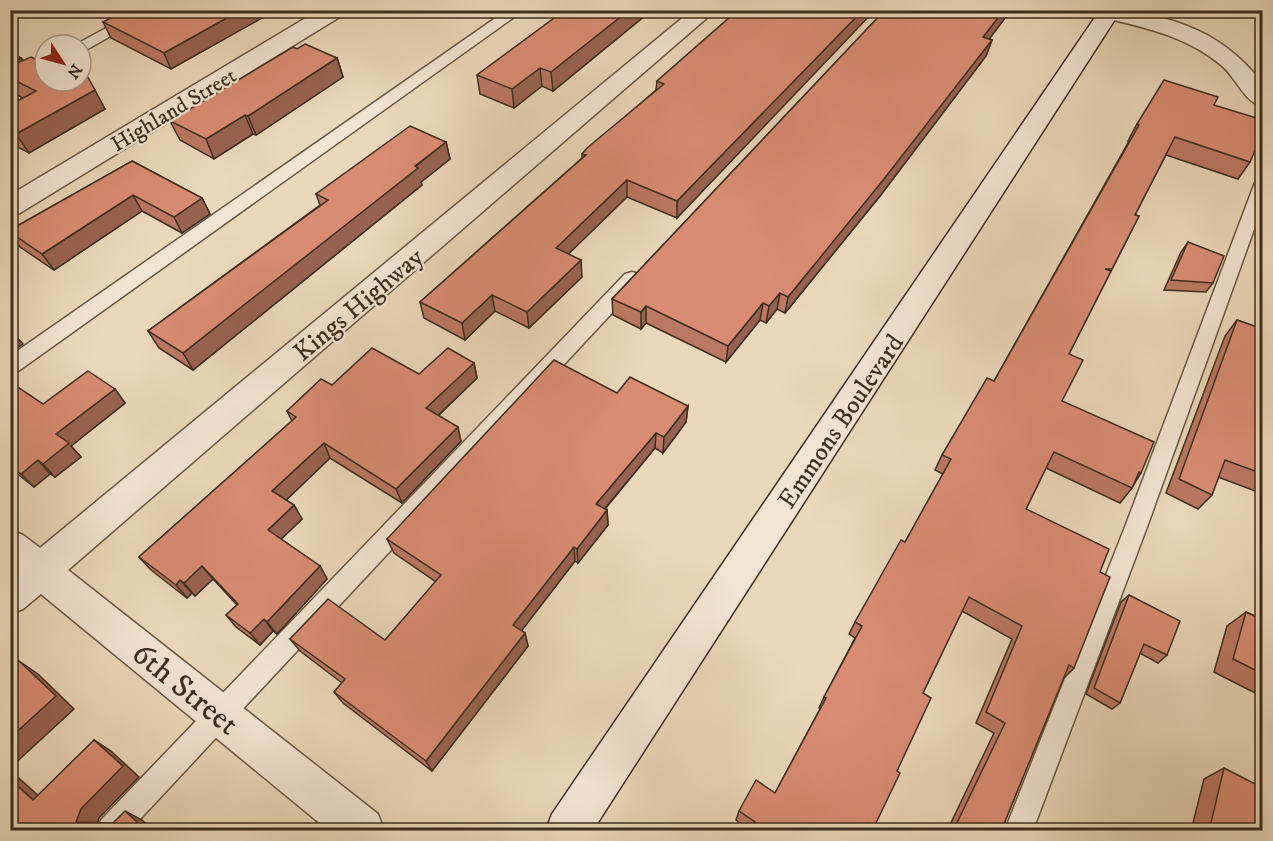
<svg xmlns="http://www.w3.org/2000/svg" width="1273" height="841" font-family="'IM FELL DW Pica',serif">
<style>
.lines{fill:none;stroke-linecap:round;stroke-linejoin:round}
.lane-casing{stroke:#695844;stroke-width:3}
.street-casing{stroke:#695844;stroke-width:3}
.secondary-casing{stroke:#3e2e1c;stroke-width:3}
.lane{fill:#f2e5d2;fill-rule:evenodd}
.street{fill:#f2e5d2;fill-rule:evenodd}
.secondary{fill:#f2e5d2;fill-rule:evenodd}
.wall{fill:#bb7862;stroke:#3e2e1c;stroke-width:1.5}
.shaded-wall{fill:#986250;stroke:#3e2e1c;stroke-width:1.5}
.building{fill:#d98c72;stroke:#3e2e1c;stroke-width:1.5}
.labels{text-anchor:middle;stroke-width:4.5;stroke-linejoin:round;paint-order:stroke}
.far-street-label{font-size:22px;fill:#3e2e1c;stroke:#f2e5d2}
.street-label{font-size:26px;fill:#3e2e1c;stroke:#f2e5d2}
.near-street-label{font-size:32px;fill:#3e2e1c;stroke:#f2e5d2}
</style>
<rect width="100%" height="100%" fill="#ebd7ba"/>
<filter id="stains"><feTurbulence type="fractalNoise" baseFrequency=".00333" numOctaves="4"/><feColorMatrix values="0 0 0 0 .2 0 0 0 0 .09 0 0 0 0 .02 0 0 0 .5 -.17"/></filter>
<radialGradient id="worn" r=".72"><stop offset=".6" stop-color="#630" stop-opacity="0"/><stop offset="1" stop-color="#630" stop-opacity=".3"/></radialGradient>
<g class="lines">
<defs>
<g id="lane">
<path d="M139,10H157L86,50L81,51V45H75Z"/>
<path d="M507,10H524L17,372L10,374V356Z"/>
<path d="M1262,180V207L1147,527L1033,830H1005L1125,527L1254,185L1256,181Z"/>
<path d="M632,272L639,274L641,279L639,284L130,830H97L101,820L625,274Z"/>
</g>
<g id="street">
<path d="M319,10H345L343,15L20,213L10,216V195Z"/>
<path d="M692,10H716L68,570L378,814L384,830H328L41,594L23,609L10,614V573L13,571L10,568V530L23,535L40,548Z"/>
<path d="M1090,10C1158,10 1219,26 1262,83V106C1245,103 1235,76 1221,65C1184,34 1138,26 1092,15Z"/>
</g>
<path id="secondary" d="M1100,10H1121L593,830H546L552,814Z"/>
</defs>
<use href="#lane" class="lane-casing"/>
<use href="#street" class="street-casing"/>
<use href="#secondary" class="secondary-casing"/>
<use href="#lane" class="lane"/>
<use href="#street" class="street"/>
<use href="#secondary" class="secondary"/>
</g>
<g class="wall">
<path d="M276,10L171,69L111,38L103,22Z"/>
<path d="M557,10H652L553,91L542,86L514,108L480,94L477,75L563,12Z"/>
<path d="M738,10L677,218L627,197L568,254L582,277L529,328L495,311L465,340L424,318L420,302L582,158V154L656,90L657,81Z"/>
<path d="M885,10H1011L989,39L992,40L986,56L880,196L785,313L777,309L766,323L760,320L726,362L646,323L641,329L613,315L612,299Z"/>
<path d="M297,49L337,58L343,77L256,135L253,134L214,159L180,140L170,121Z"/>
<path d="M10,52L23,60L105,109L29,153L10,143V105L23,98L10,91Z"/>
<path d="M1214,105L1250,162L1238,179L1166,155L1135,215L1139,216L1069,354L1062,401L1141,473L1136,481L1132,488L1120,503L1046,468L1026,509L1100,572L1074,668L1063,679L1001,831H947L994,733L976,723L1012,639L962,611L923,693L897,771L874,827L871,831H750L736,820L739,811L775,793L820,709L819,708L824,697L855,638L849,634L855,622L905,542L943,474L935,470L942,455L994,381L1129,141H1128L1137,124Z"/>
<path d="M446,142L450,159L421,182L422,185L193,370L159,348L148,331L320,205L316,194Z"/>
<path d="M132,161L202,198L210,214L182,233L142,211L54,270L20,247L10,234V230Z"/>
<path d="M1188,242L1213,283L1206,292L1164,290L1181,252Z"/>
<path d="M1237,320L1263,329V494L1218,477L1212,495L1198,509L1166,493L1225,336Z"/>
<path d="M474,363L477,378L438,416L461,441L402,503L330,458L286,500L294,505L302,519L281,539L320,566L327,579L277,634L273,631L260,645L236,627L226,615L237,605L213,579L195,596L192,593L187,598L151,570L139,557L292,421L287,411L332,385L419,374Z"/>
<path d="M10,382L43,404L115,389L125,403L71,446L81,457L55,477L50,474L34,487L10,468Z"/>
<path d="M617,393L688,406L686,422L663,453L655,448L605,509L607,510L608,525L578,563L575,561L521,631L525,633L528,646L432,771L343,703L334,692L342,683L300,651L290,639L385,640L436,582L394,553L387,539Z"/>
<path d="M1129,595L1167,655L1158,663L1140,653L1120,703L1112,709L1086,694L1121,602Z"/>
<path d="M1246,612L1263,620V697L1214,672L1227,626Z"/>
<path d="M1224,768L1263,831H1191L1204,779Z"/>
</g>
<g class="shaded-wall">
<path d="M241,10H276L171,69L164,53Z"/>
<path d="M629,10H652L553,91L551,72Z"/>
<path d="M863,10H875L677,218V201Z"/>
<path d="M1004,10H1011L978,54L983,37Z"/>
<path d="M992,40L986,56L880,196L785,313L788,297Z"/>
<path d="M21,58L27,68L10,75V63Z"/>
<path d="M337,58L343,77L256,135L248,116Z"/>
<path d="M540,68L542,86L514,108L512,89Z"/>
<path d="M95,90L105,109L29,153L16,134Z"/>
<path d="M245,115L253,134L214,159L206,139Z"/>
<path d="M446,142L450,159L421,182L422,185L193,370L183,353Z"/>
<path d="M627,180V197L557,265L556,248Z"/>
<path d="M133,195L142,211L54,270L42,254Z"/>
<path d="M202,198L210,214L182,233L174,217Z"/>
<path d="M581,260L582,277L529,328L527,312Z"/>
<path d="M780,293L777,309L766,323L769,306Z"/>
<path d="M492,295L495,311L465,340L462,323Z"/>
<path d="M763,303L760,320L726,362L728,346Z"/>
<path d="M646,306V323L641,329V312Z"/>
<path d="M10,330L23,344L10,353Z"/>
<path d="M474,363L477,378L430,423L426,408Z"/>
<path d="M115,389L125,403L71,446L81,457L55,477L43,464L56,434Z"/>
<path d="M688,406L686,422L663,453L664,437Z"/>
<path d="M458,427L461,441L402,503L396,489Z"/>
<path d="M656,433L655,448L597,518L596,504Z"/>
<path d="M324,443L330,458L281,505L272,491Z"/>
<path d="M38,460L50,474L34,487L21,474Z"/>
<path d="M294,505L302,519L277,543L268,530Z"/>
<path d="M607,510L608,525L578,563L577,549Z"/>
<path d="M574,547L575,561L516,638L513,625Z"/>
<path d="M202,566L213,579L195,596L184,583Z"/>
<path d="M320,566L327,579L277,634L267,622Z"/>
<path d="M180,580L192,593L187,598L176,585Z"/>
<path d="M264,619L273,631L260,645L250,633Z"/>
<path d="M525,633L528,646L432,771L426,761Z"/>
<path d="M19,661L38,674L74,709L10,768V738Z"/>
<path d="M94,740L111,751L139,777L99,818L95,831L76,822Z"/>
<path d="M10,770L53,809L33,800L10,779Z"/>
<path d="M125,811L142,820L154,831H147Z"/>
</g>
<g class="building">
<path d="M126,10H241L164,53L103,22Z"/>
<path d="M565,10H629L551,72L540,68L512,89L477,75Z"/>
<path d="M738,10H863L677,201L627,180L556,248L581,260L527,312L492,295L462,323L420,302L586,155L582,154L587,148L664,84L657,81Z"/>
<path d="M885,10H1004L983,37L992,40L884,179L788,297L780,293L769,306L763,303L728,346L646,306L641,312L612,299Z"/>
<path d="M305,44L337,58L248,116L245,115L206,139L170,121L293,47L297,49Z"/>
<path d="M10,52L21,58L10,63Z"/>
<path d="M31,57L45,64V81H81V67H82L95,90L16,134L10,131V105L36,91L10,78V66Z"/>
<path d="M1164,80L1218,97L1214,105L1263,120V132L1250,162L1175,137L1135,215L1139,216L1112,269H1105L1111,271L1069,354L1083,360L1062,401L1154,442L1141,473L1139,472L1132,488L1054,452L1026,509L1109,549L1100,572L1110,577L1074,668L1069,665L1001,831H953L1005,723L986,712L1022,626L969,597L923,693L931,698L897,771L900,773L874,827L867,823L864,831H750L755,822L739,811L756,780L775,793L826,698L824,697L862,626L855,622L901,540L905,542L951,459L942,455L987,378L994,381L1139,125L1137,124Z"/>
<path d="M410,126L446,142L415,166L418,168L183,353L148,331L328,200L316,194Z"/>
<path d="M132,161L202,198L174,217L133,195L42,254L10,232V230Z"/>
<path d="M1188,242L1224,256L1213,283L1171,280Z"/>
<path d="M1237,320L1263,329V474L1225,460L1212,495L1179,479Z"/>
<path d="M372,348L419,374L448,348L474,363L426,408L458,427L396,489L324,443L272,491L294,505L268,530L320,566L267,622L264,619L250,633L226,615L238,604L202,566L184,583L180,580L176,585L139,557L296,417L287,411L321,379L332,385Z"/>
<path d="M554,360L617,393L630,377L688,406L664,437L656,433L596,504L607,510L577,549L574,547L513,625L525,633L426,761L334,692L345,679L290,639L328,599L385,640L441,575L387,539Z"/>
<path d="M88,371L115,389L56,434L69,443L43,464L38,460L21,474L10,466V382L43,404Z"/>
<path d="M1129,595L1180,621L1167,655L1144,644L1120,703L1094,688Z"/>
<path d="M1246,612L1263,620V674L1233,659Z"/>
<path d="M19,661L56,696L10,738V669Z"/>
<path d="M94,740L123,766L81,809L76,822L113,823L125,811L147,831H10V779L33,800Z"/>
<path d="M1224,768L1263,788V831H1209Z"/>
</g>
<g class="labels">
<g class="far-street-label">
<text transform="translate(173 109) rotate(-31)" y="8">Highland Street</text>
</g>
<g class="street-label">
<text transform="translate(358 304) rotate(-40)" y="9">Kings Highway</text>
<text transform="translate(840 421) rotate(-56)" y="9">Emmons Boulevard</text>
</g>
<g class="near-street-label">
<text transform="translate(186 688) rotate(39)" y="11">6th Street</text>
</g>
</g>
<rect width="1273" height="841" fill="none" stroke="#ebd7ba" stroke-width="36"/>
<rect x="12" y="12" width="1249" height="817" fill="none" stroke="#3e2e1c" stroke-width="3"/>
<rect x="18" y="18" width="1237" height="805" fill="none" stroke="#3e2e1c" stroke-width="1.5"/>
<g transform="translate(63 63) rotate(126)"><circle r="28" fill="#f2e5d2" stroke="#aa9c89" stroke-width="1.5"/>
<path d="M0-4.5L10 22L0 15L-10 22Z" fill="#8f2418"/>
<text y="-9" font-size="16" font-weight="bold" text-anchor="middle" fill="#3e2e1c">N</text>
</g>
<rect width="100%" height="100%" filter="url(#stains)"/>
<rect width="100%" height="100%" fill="url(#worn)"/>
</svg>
